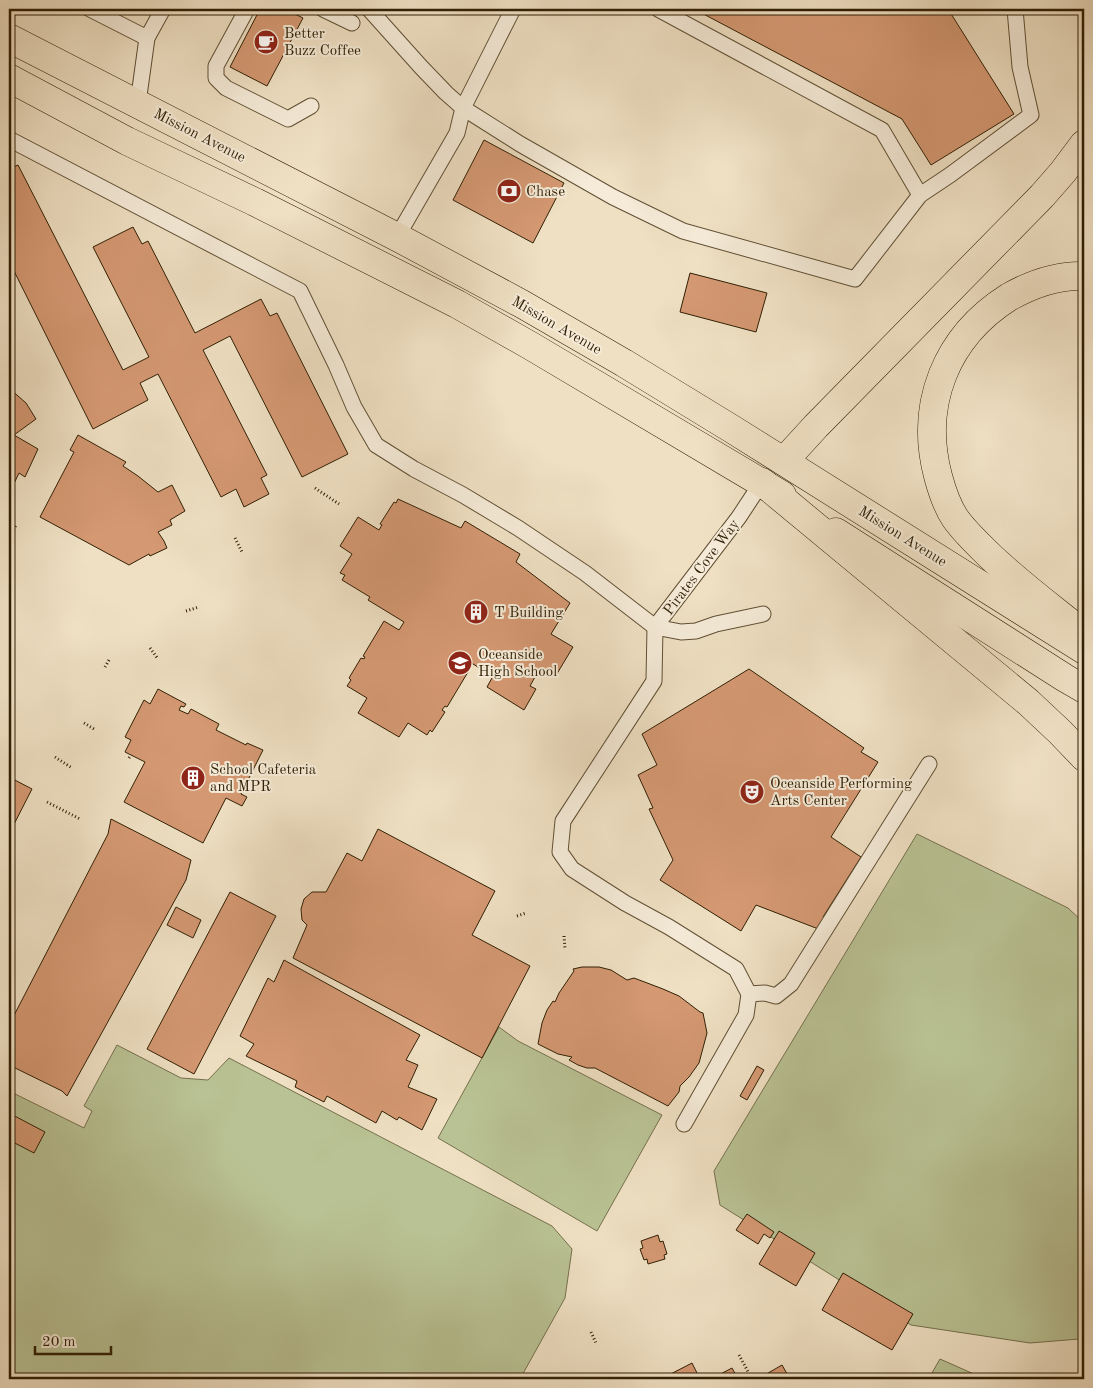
<svg xmlns="http://www.w3.org/2000/svg" width="1093" height="1388" font-family="'Old Standard TT',serif">
<style>
.green{fill:#b9c294;stroke:#74704c}
.building{fill:#d49872;stroke:#301f04}
.lines{fill:none;stroke-linecap:round;stroke-linejoin:round}
.lane-casing{stroke:#604f34;stroke-width:17}
.primary-casing{stroke:#301f04;stroke-width:29}
.highway-casing{stroke:#301f04;stroke-width:29}
.path{stroke:#301f04;stroke-width:3;stroke-dasharray:1 2.5;stroke-linecap:butt}
.lane{stroke:#f5ebd8;stroke-width:15}
.primary{stroke:#efe0c3;stroke-width:28}
.highway{stroke:#efe0c3;stroke-width:28}
.labels{text-anchor:middle;stroke-width:4;stroke-linejoin:round;paint-order:stroke}
.poi-label{font-size:15px;fill:#301f04;stroke:#f5ebd8;text-anchor:start}
.street-label{font-size:15px;fill:#301f04;stroke:#f5ebd8}
</style>
<rect width="100%" height="100%" fill="#efe0c3"/>
<filter id="stains"><feTurbulence type="fractalNoise" baseFrequency=".004" numOctaves="4"/><feColorMatrix values="0 0 0 0 .2 0 0 0 0 .09 0 0 0 0 .02 0 0 0 .5 -.17"/></filter>
<radialGradient id="worn" r=".72"><stop offset=".6" stop-color="#630" stop-opacity="0"/><stop offset="1" stop-color="#630" stop-opacity=".3"/></radialGradient>
<g class="green">
<path d="M917,834L1068,908L1084,923V1333L1079,1339L1030,1343L911,1325L720,1205L714,1171Z"/>
<path d="M499,1027L518,1041L662,1115L597,1231L438,1138Z"/>
<path d="M117,1045L181,1078L208,1080L229,1058L552,1226L572,1249L565,1298L520,1379H9V1091L84,1128L92,1111L84,1106Z"/>
<path d="M940,1359L985,1379L929,1378Z"/>
</g>
<g class="building">
<path d="M260,9H285L303,18L267,86L230,67Z"/>
<path d="M694,9H948L1014,114L931,165L902,119Z"/>
<path d="M484,140L564,183L533,243L453,200Z"/>
<path d="M18,165L123,370L149,357L93,247L133,227L142,244L148,241L195,333L261,299L270,316L277,313L348,454L302,477L230,336L203,350L267,475L261,478L269,494L244,507L236,489L221,497L158,374L140,383L148,400L93,429L9,261V169Z"/>
<path d="M690,273L767,293L756,332L680,312Z"/>
<path d="M9,388L26,403L36,419L14,435L38,449L25,477L19,473L9,494Z"/>
<path d="M78,435L126,462L123,466L138,476L158,492L172,485L185,511L170,520L172,525L158,532L164,541L167,548L150,556L149,554L129,565L40,517L74,452L70,450Z"/>
<path d="M398,499L461,528L465,521L520,554L516,562L570,603L551,634L573,647L555,677L540,668L530,686L536,689L524,710L487,687L493,676L458,655L453,663L468,672L447,707L445,706L442,710L445,712L432,732L430,730L427,735L408,723L399,737L358,713L367,698L347,686L351,680L349,678L361,658L364,659L365,657L363,656L384,621L399,630L404,622L368,600L370,597L342,580L345,575L340,573L352,554L340,546L358,517L379,530L382,525L380,524L394,502L396,503Z"/>
<path d="M749,669L864,748L861,752L878,762L831,837L861,857L823,917L828,919L821,930L756,905L741,931L660,880L673,860L649,809L653,808L638,775L657,765L642,734Z"/>
<path d="M158,689L186,704L184,707L181,706L179,710L188,714L191,709L219,724L216,730L246,745L247,743L263,750L241,794L247,797L242,806L226,798L203,843L124,802L145,762L125,752L131,740L125,737L144,700L150,704Z"/>
<path d="M9,777L32,789L9,834Z"/>
<path d="M111,819L191,860L186,880L67,1096L62,1091L9,1065V1025L108,834Z"/>
<path d="M378,829L495,891L472,935L530,966L482,1058L293,958L307,925L302,920L301,909L304,899L312,892H326L347,853L362,861Z"/>
<path d="M230,892L276,916L194,1074L147,1049Z"/>
<path d="M176,907L201,920L193,938L167,925Z"/>
<path d="M284,960L420,1035L406,1060L418,1065L408,1087L437,1099L422,1130L399,1117L397,1120L382,1111L376,1123L327,1096L324,1102L295,1087L297,1081L246,1056L254,1044L240,1036L268,978L274,982Z"/>
<path d="M582,967H599L611,970L627,980L634,978L663,989L679,996L700,1012L703,1013L707,1033L699,1063L689,1077L680,1086L679,1092L668,1106L595,1068H587L578,1065L569,1060L572,1057L558,1054L538,1044L542,1023L547,1010L553,1001L555,1002L559,993L574,971L573,969Z"/>
<path d="M757,1066L764,1070L747,1100L740,1096Z"/>
<path d="M9,1113L45,1132L34,1153L9,1140Z"/>
<path d="M747,1214L774,1232L770,1238L764,1234L758,1244L736,1230Z"/>
<path d="M779,1231L815,1253L796,1286L759,1264Z"/>
<path d="M658,1235L660,1242L663,1241L667,1254L664,1255L665,1259L648,1264L647,1259L644,1260L640,1249L643,1248L641,1241Z"/>
<path d="M843,1273L913,1314L892,1350L822,1310Z"/>
<path d="M692,1363L699,1377L695,1379H661Z"/>
<path d="M782,1365L790,1379H757L763,1376Z"/>
<path d="M732,1368L738,1379H711Z"/>
</g>
<g class="lines">
<defs>
<g id="lane">
<path d="M90,9L147,38"/>
<path d="M247,9L216,66V78L226,88L288,119L311,106"/>
<path d="M323,9L352,23"/>
<path d="M369,9L421,67L446,93L463,108L520,144L613,197L683,231L855,279L920,195L950,175L1031,115L1020,67L1015,9"/>
<path d="M658,9L882,130L920,195"/>
<path d="M138,103L147,38L163,9"/>
<path d="M9,139L300,291L336,365L354,407L376,445L414,469L463,495L518,528L585,573L655,627L739,517L762,482"/>
<path d="M397,237L457,133L463,108L513,9"/>
<path d="M749,994L765,993L776,996L791,984L929,764"/>
<path d="M684,1124L746,1015L749,994L736,969L669,927L625,903L572,869L560,852L563,821L654,681L655,627L681,632L696,631L716,624L763,614"/>
</g>
<g id="primary">
<path d="M9,38L397,237L522,304L624,363L732,429L1084,650"/>
<path d="M9,78L127,141L255,202L457,304L531,346L782,495"/>
<path d="M836,532L1065,678L1084,689"/>
</g>
<g id="highway">
<path d="M1084,276C1058,275 1032,284 1009,297C946,337 919,404 938,476C942,491 947,506 955,518C964,531 977,543 988,554C1018,583 1052,608 1084,634"/>
<path d="M784,461L816,426L1042,196L1063,172L1084,144"/>
<path d="M762,482L1028,702L1060,732L1084,757"/>
</g>
</defs>
<use href="#lane" class="lane-casing"/>
<use href="#primary" class="primary-casing"/>
<use href="#highway" class="highway-casing"/>
<g class="path">
<path d="M315,488L339,504"/>
<path d="M12,533L16,525"/>
<path d="M235,538L242,552"/>
<path d="M186,611L199,607"/>
<path d="M150,648L158,659"/>
<path d="M105,667L109,660"/>
<path d="M84,723L94,729"/>
<path d="M55,757L72,768"/>
<path d="M129,758L131,755"/>
<path d="M47,802L80,819"/>
<path d="M517,916L526,913"/>
<path d="M564,936L565,949"/>
<path d="M591,1332L596,1343"/>
<path d="M739,1355L752,1379"/>
</g>
<use href="#lane" class="lane"/>
<use href="#primary" class="primary"/>
<use href="#highway" class="highway"/>
</g>
<defs>
<symbol id="cafe-disc" viewBox="-11 -11 22 22"><circle r="9.5" fill="#8f2418" stroke="#f5ebd8"/><path d="M-5.5-4.5H6V0H3Q3 3.5 0 3.5H-2.5Q-5.5 3.5-5.5 0ZM3-3.2v2h1.7v-2ZM-6 4.5H4V6H-6Z" fill="#fff"/></symbol>
<symbol id="bank-disc" viewBox="-11 -11 22 22"><circle r="9.5" fill="#8f2418" stroke="#f5ebd8"/><path d="M-6-4H6V4H-6ZM0-2.3a2.3 2.3 0 1 0 0 4.6a2.3 2.3 0 1 0 0-4.6Z" fill="#fff"/></symbol>
<symbol id="building-disc" viewBox="-11 -11 22 22"><circle r="9.5" fill="#8f2418" stroke="#f5ebd8"/><path d="M-4-6H4V6H1V3H-1V6H-4ZM-2.5-4.3h1.7v1.8h-1.7ZM.8-4.3h1.7v1.8H.8ZM-2.5-1h1.7V.8h-1.7ZM.8-1h1.7V.8H.8Z" fill="#fff"/></symbol>
<symbol id="school-disc" viewBox="-11 -11 22 22"><circle r="9.5" fill="#8f2418" stroke="#f5ebd8"/><path d="M0-5L7-2L0 1L-7-2ZM-4 1L0 2.5L4 1V4Q0 6-4 4Z" fill="#fff"/></symbol>
<symbol id="theatre-disc" viewBox="-11 -11 22 22"><circle r="9.5" fill="#8f2418" stroke="#f5ebd8"/><path d="M-5-5.5Q0-4 5-5.5V0Q5 5 0 6Q-5 5-5 0ZM-3.3-2.5H-1v1.5H-3.3ZM1-2.5H3.3v1.5H1ZM-2.8 1Q0 5.5 2.8 1Z" fill="#fff"/></symbol>
</defs>
<g fill-rule="evenodd">
<use href="#cafe-disc" x="252" y="28" width="28" height="28"/>
<use href="#bank-disc" x="495" y="177" width="28" height="28"/>
<use href="#building-disc" x="462" y="598" width="28" height="28"/>
<use href="#school-disc" x="446" y="649" width="28" height="28"/>
<use href="#building-disc" x="179" y="764" width="28" height="28"/>
<use href="#theatre-disc" x="738" y="778" width="28" height="28"/>
</g>
<g class="labels">
<g class="poi-label">
<text x="284" y="38">Better<tspan x="284" dy="17">Buzz Coffee</tspan></text>
<text x="526" y="196">Chase</text>
<text x="494" y="617">T Building</text>
<text x="478" y="659">Oceanside<tspan x="478" dy="17">High School</tspan></text>
<text x="210" y="774">School Cafeteria<tspan x="210" dy="17">and MPR</tspan></text>
<text x="770" y="788">Oceanside Performing<tspan x="770" dy="17">Arts Center</tspan></text>
</g>
<g class="street-label">
<text transform="translate(200 135) rotate(27)" y="5">Mission Avenue</text>
<text transform="translate(557 325) rotate(30)" y="5">Mission Avenue</text>
<text transform="translate(903 536) rotate(32)" y="5">Mission Avenue</text>
<text transform="translate(701 567) rotate(-53)" y="5">Pirates Cove Way</text>
</g>
</g>
<rect width="1093" height="1388" fill="none" stroke="#efe0c3" stroke-width="30"/>
<rect x="10" y="10" width="1073" height="1368" fill="none" stroke="#301f04" stroke-width="2.5"/>
<rect x="15" y="15" width="1063" height="1358" fill="none" stroke="#301f04"/>
<path d="M35 1346v8h76v-8" fill="none" stroke="#301f04" stroke-width="2.5"/>
<text x="42" y="1346" font-size="15" fill="#301f04" stroke="#f5ebd8" stroke-width="4" paint-order="stroke">20 m</text>
<rect width="100%" height="100%" filter="url(#stains)"/>
<rect width="100%" height="100%" fill="url(#worn)"/>
</svg>
